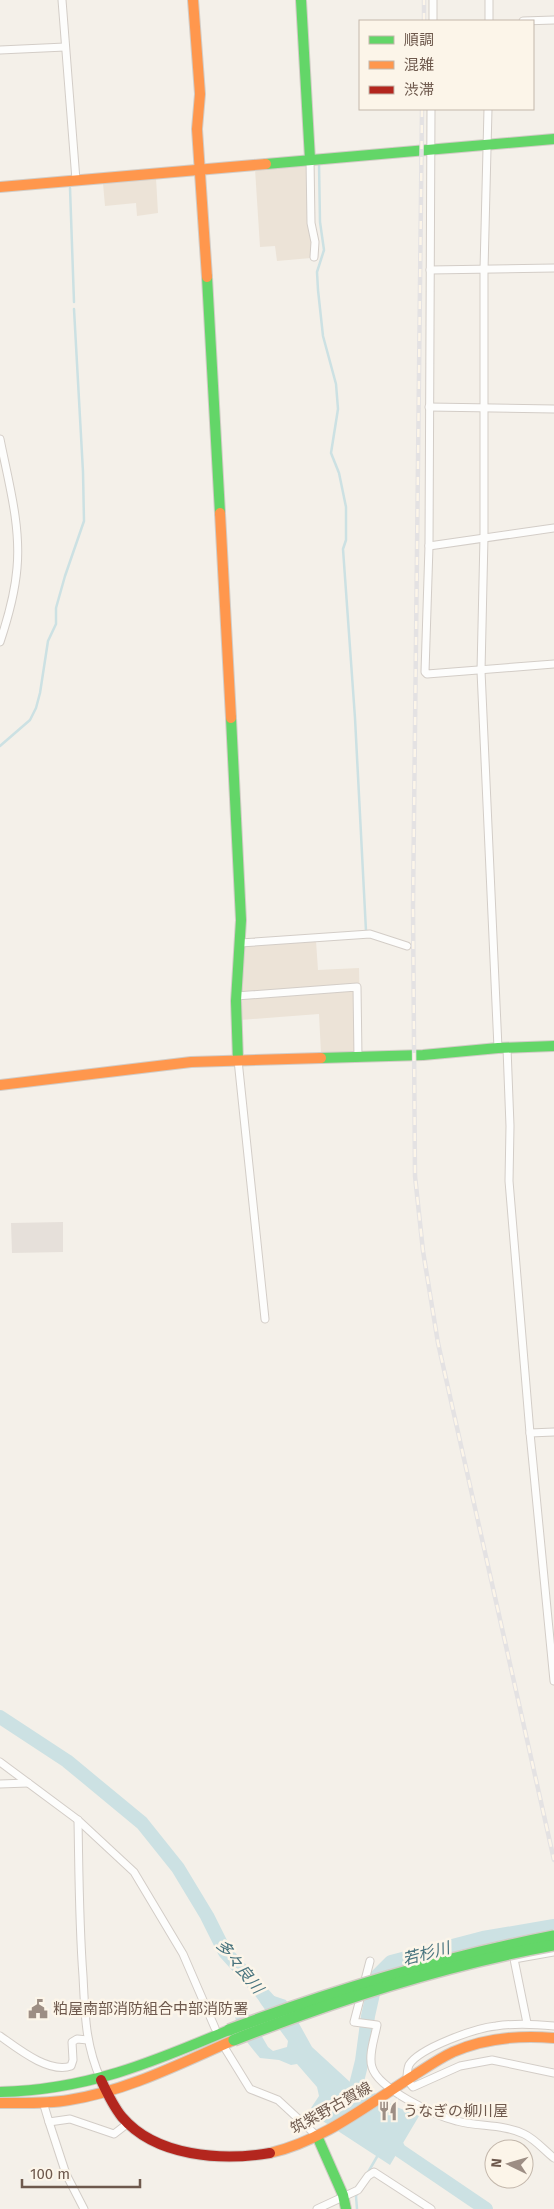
<svg xmlns="http://www.w3.org/2000/svg" width="554" height="2209" font-family="'Fira Sans','Noto Sans JP',sans-serif">
<style>
.residential{fill:#ece3d7}
.industrial{fill:#e6e0da}
.water{fill:#cce1e3}
.lines{fill:none;stroke-linecap:round;stroke-linejoin:round}
.stream{stroke:#cce1e3;stroke-width:2.5}
.river{stroke:#cce1e3;stroke-width:14}
.street-casing{stroke:#d3cdc7;stroke-width:9}
.fast-casing{stroke:#d2ccc6;stroke-width:12}
.slow-casing{stroke:#d2ccc6;stroke-width:12}
.jam-casing{stroke:#d2ccc6;stroke-width:12}
.street{stroke:#fdfdfc;stroke-width:7}
.fast{stroke:#63d668;stroke-width:10}
.slow{stroke:#ff974d;stroke-width:10}
.jam{stroke:#b3261e;stroke-width:10}
.rail-casing{stroke:#e4e2e3;stroke-width:4.5}
.rail{stroke:#fcf5e9;stroke-width:2.5;stroke-dasharray:8;stroke-linecap:butt}
.fast-bridge-casing{stroke:#d3cbc6;stroke-width:14;stroke-linecap:butt}
.fast-bridge{stroke:#63d668;stroke-width:11}
.labels{text-anchor:middle;stroke-width:5;stroke-linejoin:round;paint-order:stroke}
.poi-label{font-size:15px;fill:#6e594d;stroke:#fcf5e9;text-anchor:start}
.street-label{font-size:15px;fill:#6e594d;stroke:#fcf5e9}
.water-label{font-size:16px;font-style:italic;fill:#4a757f;stroke:#fcf5e9}
</style>
<rect width="100%" height="100%" fill="#f4f0e9"/>
<g class="residential">
<path d="M308,166L312,240L311,258L277,261L275,246L260,247L255,169Z"/>
<path d="M156,178L158,213L137,216L136,203L105,206L103,183Z"/>
<path d="M316,941L318,970L359,968L361,1052L321,1053L319,1014L240,1020L245,945Z"/>
</g>
<path class="industrial" d="M63,1222V1252L12,1253L11,1223Z"/>
<path class="water" d="M256,1990L286,2000L312,2047L350,2082L361,2084L394,2106L419,2116L390,2165L315,2116L311,2108L319,2096L317,2087L297,2064L291,2065L279,2060L260,2058C247,2042 229,2024 237,2003L245,2007L268,2047L273,2051L287,2047L288,2041L261,2004L253,1991Z"/>
<g class="lines">
<g class="stream">
<path d="M319,163L320,222L324,250L317,272L318,290L323,336L336,384L338,409L331,453L339,473L346,507V540L343,549L355,718L366,931"/>
<path d="M70,188L74,302"/>
<path d="M0,746L30,720L36,708L40,693L48,641L56,624V608L65,576L84,521L83,472L74,309"/>
<path d="M367,2174L378,2155"/>
<path d="M357,2209L356,2196L358,2192"/>
</g>
<g class="river">
<path d="M0,1717L67,1761L142,1823L178,1868L207,1916L225,1952L272,2004"/>
<path d="M352,2101L362,2061L368,2016L377,1976L391,1962L483,1938L554,1926"/>
<path d="M391,2134L399,2150L486,2209"/>
</g>
<defs>
<g id="street">
<path d="M62,0L76,180"/>
<path d="M433,21V0"/>
<path d="M489,21V0"/>
<path d="M523,21L554,20"/>
<path d="M0,50L65,47"/>
<path d="M431,109L429,546L425,672L427,674L554,664"/>
<path d="M488,109L484,270V537L481,671L498,1048"/>
<path d="M310,159L311,223L315,242L314,257"/>
<path d="M430,270L554,268"/>
<path d="M429,407L554,409"/>
<path d="M0,439C8,480 21,525 17,568C15,593 8,618 0,642"/>
<path d="M429,546L554,528"/>
<path d="M240,943L370,934L407,946"/>
<path d="M236,996L357,987L358,1057"/>
<path d="M507,1048L510,1126L509,1181L530,1433L554,1681"/>
<path d="M238,1060L265,1319"/>
<path d="M530,1433L554,1432"/>
<path d="M0,1762L78,1820L134,1872L183,1954L215,2028"/>
<path d="M0,1784L28,1783"/>
<path d="M78,1820C79,1872 79,1924 83,1976C85,2014 85,2044 101,2080"/>
<path d="M370,1961L354,2022L377,2025C375,2037 368,2055 372,2067C378,2089 436,2116 457,2121C479,2127 503,2124 524,2134C535,2139 545,2151 554,2158"/>
<path d="M527,2023L514,1959L554,1952"/>
<path d="M554,2026C534,2024 516,2023 496,2026C476,2028 419,2048 409,2065C407,2070 407,2075 407,2080L413,2087L460,2066L492,2060L554,2073"/>
<path d="M0,2036C17,2048 49,2074 71,2066L73,2060L72,2042L77,2039L88,2040"/>
<path d="M226,2050L250,2089L278,2100L317,2136"/>
<path d="M43,2102L49,2122L70,2119L114,2134L127,2124"/>
<path d="M49,2122L66,2174L84,2209"/>
<path d="M317,2209L358,2190L368,2176L374,2172L431,2209"/>
</g>
<g id="fast">
<path d="M301,0L310,159"/>
<path d="M266,164L554,139"/>
<path d="M207,277L220,513"/>
<path d="M231,718L241,920L236,1001L238,1060"/>
<path d="M321,1058L423,1055L498,1048L554,1046"/>
<path d="M0,2092C86,2090 151,2063 229,2030"/>
<path d="M317,2136L343,2195L346,2209"/>
</g>
<g id="slow">
<path d="M193,0L200,94L197,129L207,277"/>
<path d="M0,187L266,164"/>
<path d="M220,513L231,718"/>
<path d="M0,1085L191,1062L321,1058"/>
<path d="M0,2103C23,2103 46,2104 69,2100C127,2091 181,2063 234,2040"/>
<path d="M270,2153C322,2141 366,2106 410,2078C424,2069 438,2059 453,2052C485,2038 519,2035 554,2038"/>
</g>
<path id="jam" d="M101,2080C107,2093 113,2106 122,2117C156,2157 222,2161 270,2153"/>
</defs>
<use href="#street" class="street-casing"/>
<use href="#fast" class="fast-casing"/>
<use href="#slow" class="slow-casing"/>
<use href="#jam" class="jam-casing"/>
<use href="#street" class="street"/>
<use href="#fast" class="fast"/>
<use href="#slow" class="slow"/>
<use href="#jam" class="jam"/>
<defs>
<g id="rail">
<path d="M424,21V0"/>
<path d="M422,109L413,906L415,1176L423,1251L438,1343L554,1860"/>
</g>
</defs>
<use href="#rail" class="rail-casing"/>
<use href="#rail" class="rail"/>
<defs>
<g id="fast-bridge">
<path d="M229,2030C335,1990 442,1958 554,1936"/>
<path d="M234,2040C338,1999 443,1965 554,1945"/>
</g>
</defs>
<use href="#fast-bridge" class="fast-bridge-casing"/>
<use href="#fast-bridge" class="fast-bridge"/>
</g>
<defs>
<symbol id="civic-bare" viewBox="-9 -9 18 18"><path d="M-.6-6.5H3V-4.5H.6V-3L4-1V1h2V6H-6V1h2V-1L-.6-3ZM-1.2 2.5V6h2.4V2.5Z" fill="#9d8e84" stroke="#fcf5e9" stroke-width="2.5" paint-order="stroke"/></symbol>
<symbol id="restaurant-bare" viewBox="-9 -9 18 18"><path d="M-5-6h1v4h1v-4h1v4h1v-4h1v5L-1.5 .5V6h-2V.5L-5-1ZM5-6V6H3V1.5H1.5Q1.5-4 5-6Z" fill="#9d8e84" stroke="#fcf5e9" stroke-width="2.5" paint-order="stroke"/></symbol>
</defs>
<g fill-rule="evenodd">
<use href="#civic-bare" x="24" y="1995" width="28" height="28"/>
<use href="#restaurant-bare" x="374" y="2097" width="28" height="28"/>
</g>
<g class="labels">
<g class="poi-label">
<text x="53" y="2014">粕屋南部消防組合中部消防署</text>
<text x="403" y="2116">うなぎの柳川屋</text>
</g>
<g class="street-label">
<text transform="translate(331 2108) rotate(-29)" y="5">筑紫野古賀線</text>
</g>
<g class="water-label">
<text transform="translate(426 1953) rotate(-15)" y="6">若杉川</text>
<text transform="translate(240 1966) rotate(51)" y="6">多々良川</text>
</g>
</g>
<rect x="359" y="20" width="175" height="90" fill="#fcf5e9" stroke="#c3b7ab"/>
<rect x="369" y="36" width="25" height="8" fill="#63d668" stroke="#c3b7ab"/>
<text x="404" y="45" font-size="15" fill="#6e594d">順調</text>
<rect x="369" y="61" width="25" height="8" fill="#ff974d" stroke="#c3b7ab"/>
<text x="404" y="70" font-size="15" fill="#6e594d">混雑</text>
<rect x="369" y="86" width="25" height="8" fill="#b3261e" stroke="#c3b7ab"/>
<text x="404" y="95" font-size="15" fill="#6e594d">渋滞</text>
<g transform="translate(509 2164) rotate(275)"><circle r="24" fill="#fcf5e9" stroke="#c3b7ab"/>
<path d="M0-4L9 19L0 12L-9 19Z" fill="#9d8e84"/>
<text y="-8" font-size="14" font-weight="bold" text-anchor="middle" fill="#6e594d">N</text>
</g>
<path d="M22 2179v8h118v-8" fill="none" stroke="#6e594d" stroke-width="2.5"/>
<text x="30" y="2179" font-size="15" fill="#6e594d" stroke="#fcf5e9" stroke-width="4" paint-order="stroke">100 m</text>
</svg>
